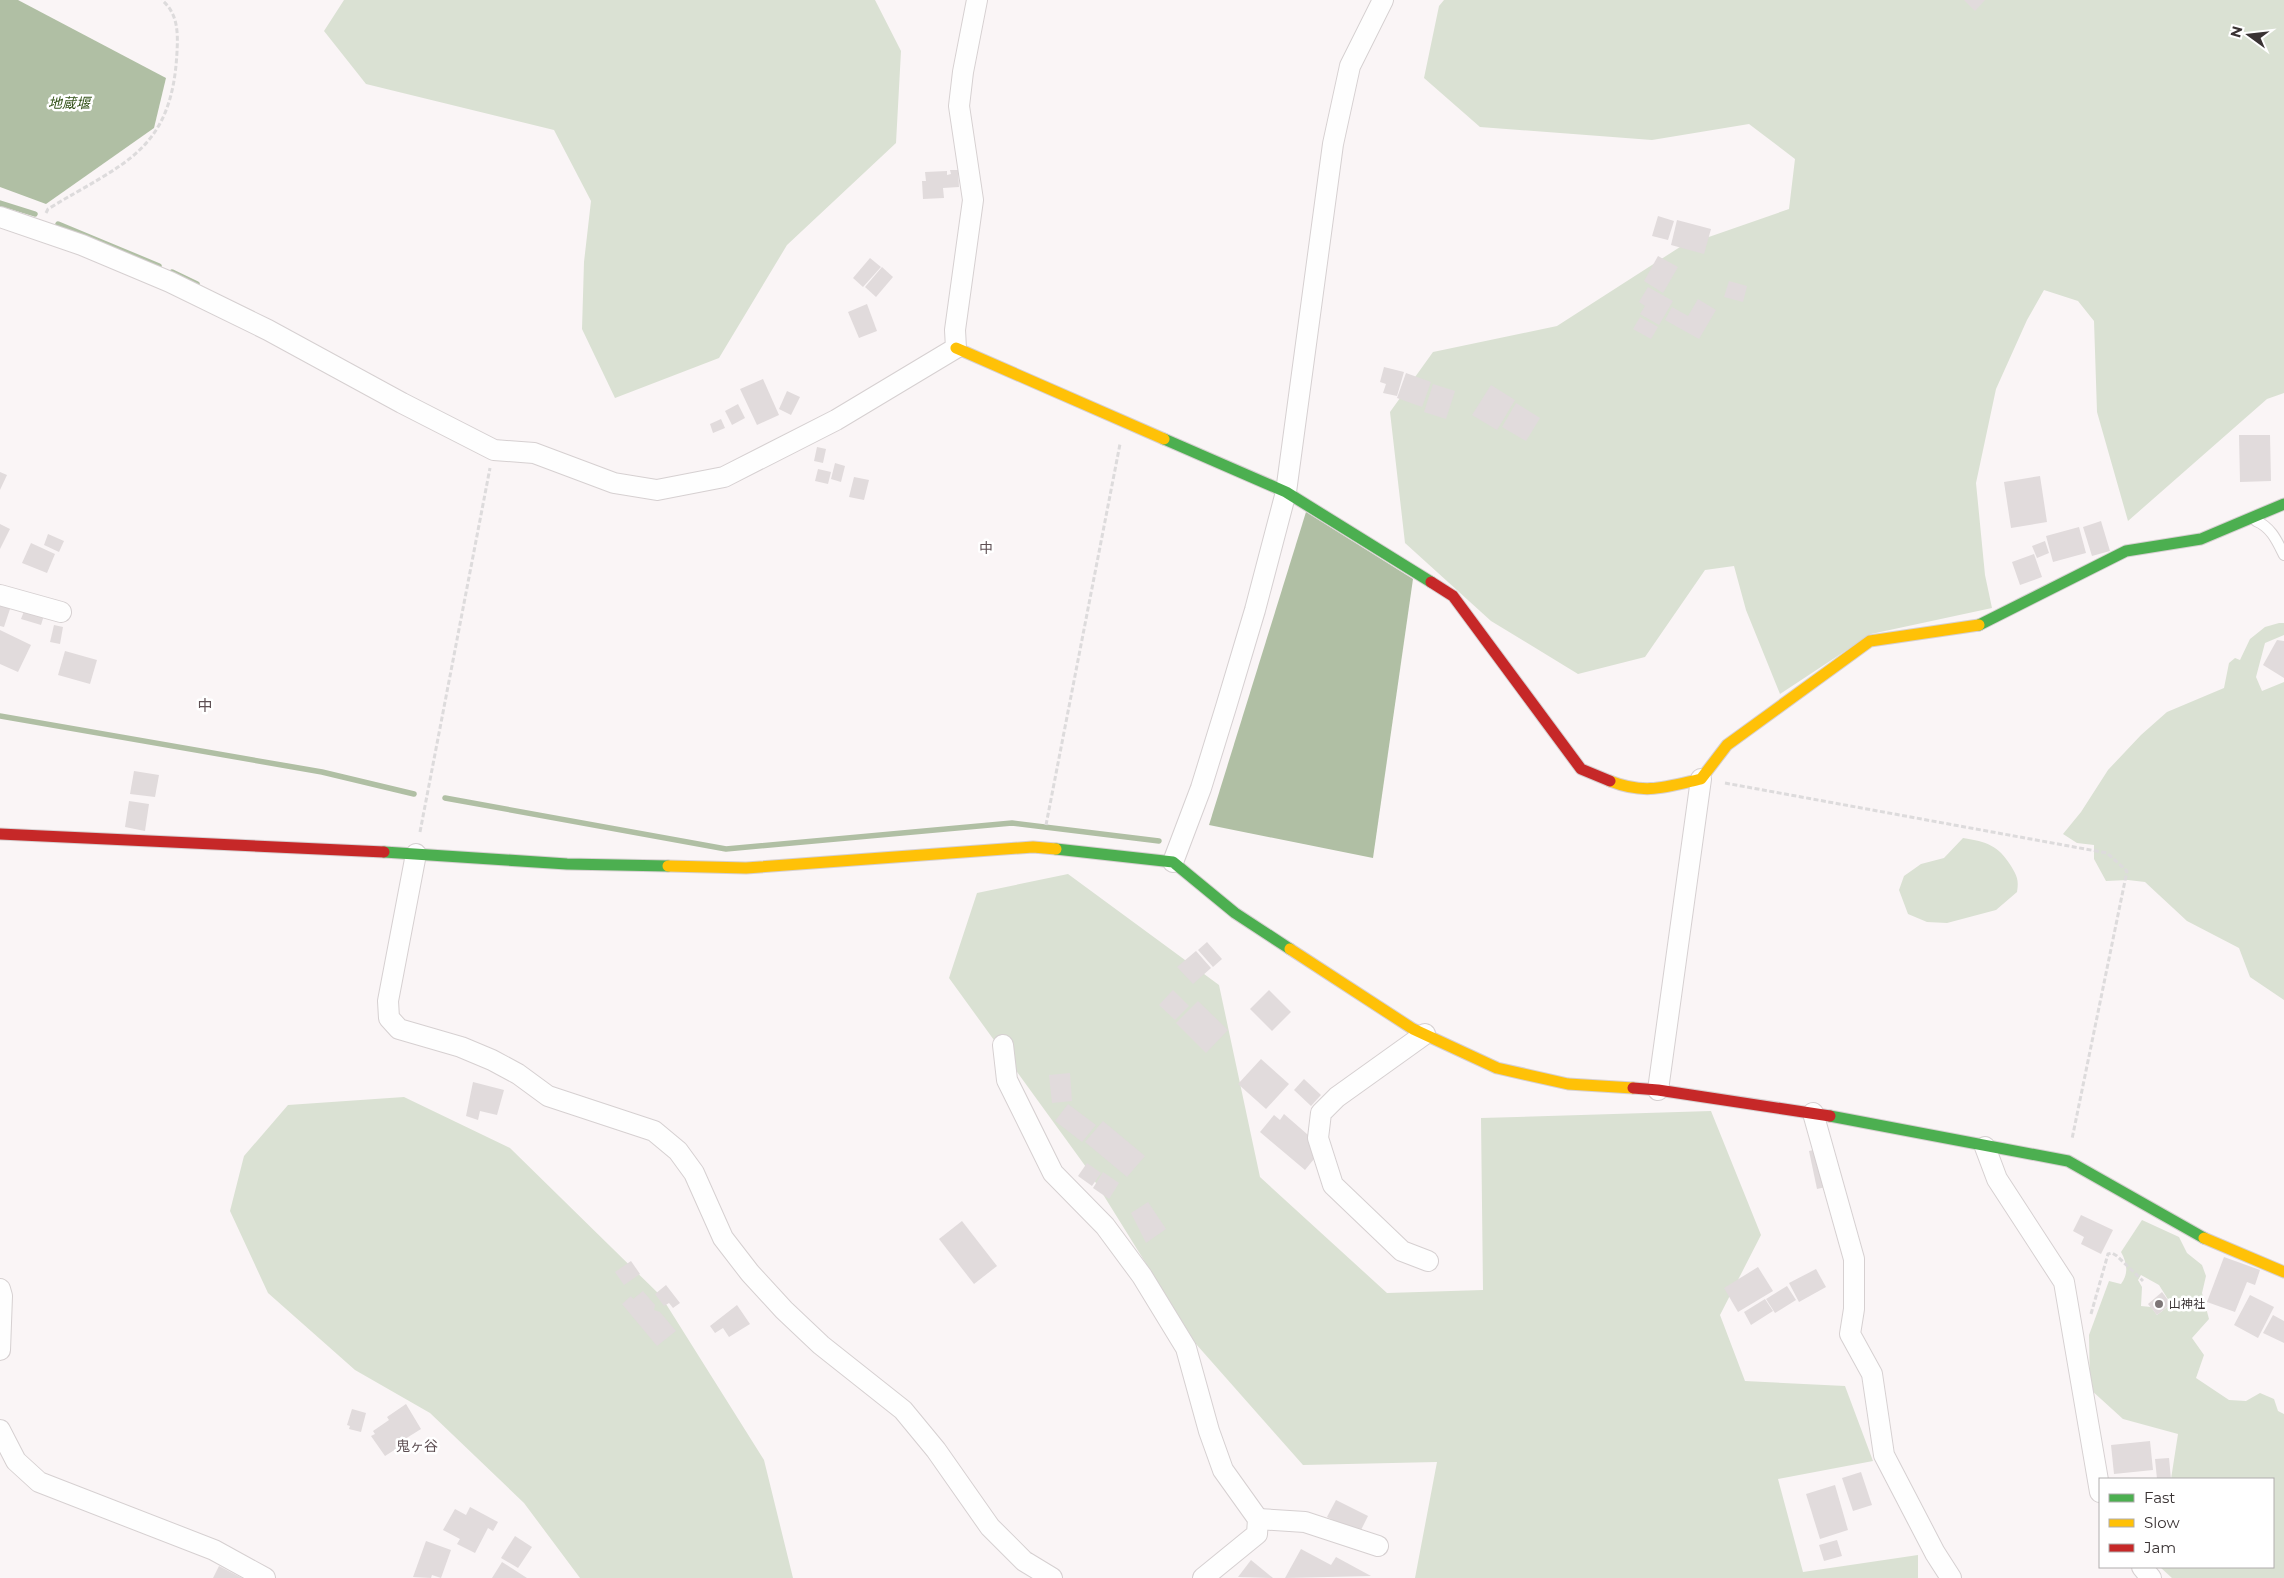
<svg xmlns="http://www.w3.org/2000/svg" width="2284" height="1578" font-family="Montserrat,'Noto Sans JP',sans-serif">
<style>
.green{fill:#dae1d3;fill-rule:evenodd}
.water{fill:#b0bfa4}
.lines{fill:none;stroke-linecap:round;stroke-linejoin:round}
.stream{stroke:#b0bfa4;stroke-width:5.5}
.building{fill:#e1dbdc}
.lane-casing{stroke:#d6d0d1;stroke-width:12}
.street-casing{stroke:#d6d0d1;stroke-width:22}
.fast-casing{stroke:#d6d0d1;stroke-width:13}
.slow-casing{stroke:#d6d0d1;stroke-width:13}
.jam-casing{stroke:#d6d0d1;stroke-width:13}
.path{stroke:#dddbdc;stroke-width:3;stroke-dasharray:5 2.5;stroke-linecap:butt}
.lane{stroke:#fefefe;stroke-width:10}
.street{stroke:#fefefe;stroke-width:20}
.fast{stroke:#4caf50;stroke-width:11}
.slow{stroke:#ffc107;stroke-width:11}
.jam{stroke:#c62828;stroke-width:11}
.poi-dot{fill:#7d7677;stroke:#fff;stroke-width:2}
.labels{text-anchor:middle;stroke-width:5;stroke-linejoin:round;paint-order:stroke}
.poi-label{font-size:12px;fill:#393233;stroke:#fff;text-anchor:start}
.water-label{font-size:14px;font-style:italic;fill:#35541b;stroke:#fff}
.neighbourhood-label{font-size:14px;fill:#5e4f53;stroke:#fff}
.quarter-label{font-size:15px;fill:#5e4f53;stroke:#fff}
</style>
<rect width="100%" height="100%" fill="#faf5f6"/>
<g class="green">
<path d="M344,0H875L901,51L896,143L787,245L719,358L615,398L582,329L584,262L591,201L554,130L366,84L324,31Z"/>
<path d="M1444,0H2284V393L2267,399L2128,521L2097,412L2094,321L2078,301L2044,290L2027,320L1996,389L1976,483L1985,575L1992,608L1871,634L1780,694L1746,610L1734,566L1705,570L1645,657L1578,674L1491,621L1405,543L1390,412L1433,352L1557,326L1680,247L1789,209L1795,159L1749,124L1652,140L1480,127L1424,78L1439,6Z"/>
<path d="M2279,623H2284V635L2265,643L2256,677L2262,691L2284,682V1000L2250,977L2239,948L2187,921L2145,882L2128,880L2106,881L2094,859V845L2077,843L2063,834L2081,812L2108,770L2141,735L2167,712L2224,688L2229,663L2235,658L2240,660L2250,639L2265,627Z"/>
<path d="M1963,838C1987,842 1998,845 2011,866C2017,876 2019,880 2017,892L1996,910L1947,923L1927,922L1908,914L1899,890L1904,876L1921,864L1944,858Z"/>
<path d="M1068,874L1219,985L1260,1177L1387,1293L1483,1290L1481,1118L1711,1111L1761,1235L1720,1315L1745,1381L1845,1386L1873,1461L1778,1479L1803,1572L1918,1555V1578H1415L1437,1462L1303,1465L1196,1344L1086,1167L949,978L977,893Z"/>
<path d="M404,1097L510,1148L661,1296L764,1460L793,1578H580L524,1503L430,1413L355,1370L268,1293L230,1211L244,1156L288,1105Z"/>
<path d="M2142,1220L2179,1237L2187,1253L2202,1265L2206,1276L2202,1293L2209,1319L2192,1338L2204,1355L2196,1378L2229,1400L2246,1401L2260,1393L2274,1399L2278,1411L2284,1414V1578H2172L2160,1567H2273V1479H2171L2178,1434L2123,1419L2090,1389L2089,1335L2109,1281L2121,1284C2129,1273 2127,1263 2121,1252ZM2141,1275L2159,1285L2171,1304L2157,1315L2151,1307L2141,1306L2142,1287L2138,1280Z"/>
</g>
<g class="water">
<path d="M0,0H18L166,78L154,128L46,204L0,187Z"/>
<path d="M1306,512L1413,579L1373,858L1209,825Z"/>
</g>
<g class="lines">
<g class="stream">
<path d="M0,203L35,214"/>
<path d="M58,224L159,266"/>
<path d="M172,272L197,284"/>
<path d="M0,716L322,772L414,794"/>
<path d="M445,798L726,849L1012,823L1159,841"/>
</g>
</g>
<g class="building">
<path d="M1964,0H1985L1975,11Z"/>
<path d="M950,170H958L959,187L943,188L944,198L923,199L922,181H926L925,172L947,171V175L951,174Z"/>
<path d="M1658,216L1674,221L1668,240L1652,236Z"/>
<path d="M1677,220L1711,229L1704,254L1671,245Z"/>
<path d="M1658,256L1678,267L1663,293L1644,281Z"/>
<path d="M870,258L881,267L863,287L853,278Z"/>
<path d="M882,267L893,277L876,297L865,287Z"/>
<path d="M1729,281L1747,286L1743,302L1724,297Z"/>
<path d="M1648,287L1673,301L1659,325L1640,314L1645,306L1639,302Z"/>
<path d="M1698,299L1716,310L1699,339L1665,320L1672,307L1688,316Z"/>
<path d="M867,304L877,331L859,338L848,312Z"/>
<path d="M1640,317L1658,327L1651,339L1633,329Z"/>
<path d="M1384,367L1404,372L1397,396L1383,393L1386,384L1380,382Z"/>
<path d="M1406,373L1431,382L1422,407L1397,398Z"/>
<path d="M763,379L779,415L757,425L740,389Z"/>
<path d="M1433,384L1455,391L1446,419L1424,412Z"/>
<path d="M1491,385L1515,400L1497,430L1472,415Z"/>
<path d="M787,391L800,397L791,415L779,409Z"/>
<path d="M1516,403L1540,418L1526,441L1502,427Z"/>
<path d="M738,404L745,418L732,425L725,411Z"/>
<path d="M721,419L725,428L713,433L710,424Z"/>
<path d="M2239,435H2270L2271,481L2240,482Z"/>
<path d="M817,447L826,449L823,463L814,461Z"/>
<path d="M835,463L845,466L841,482L831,479Z"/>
<path d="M818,469L831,472L828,484L815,481Z"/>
<path d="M0,472L7,475L0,490Z"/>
<path d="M2040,476L2047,522L2011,528L2004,482Z"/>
<path d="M854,477L869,480L864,500L849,497Z"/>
<path d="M2101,521L2110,551L2092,556L2083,527Z"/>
<path d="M0,524L10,529L0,549Z"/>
<path d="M2079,527L2086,553L2053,562L2046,536Z"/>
<path d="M48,534L64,541L59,552L44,545Z"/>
<path d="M2045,541L2049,553L2037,558L2032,546Z"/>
<path d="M31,543L55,554L47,573L22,563Z"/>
<path d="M2034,554L2042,577L2020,585L2012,562Z"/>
<path d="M0,599L12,603L4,627L0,626Z"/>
<path d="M26,606L45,612L41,625L21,619Z"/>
<path d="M54,625L63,627L60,644L50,642Z"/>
<path d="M0,630L31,645L18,672L0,664Z"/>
<path d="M2277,640L2284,641V678L2263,665Z"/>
<path d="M65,651L97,660L90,684L58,675Z"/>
<path d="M134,771L159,775L155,797L130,794Z"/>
<path d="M129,801L149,804L145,831L125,827Z"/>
<path d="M1207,942L1222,959L1213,967L1198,950Z"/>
<path d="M1196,951L1211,968L1193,984L1177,967Z"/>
<path d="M1173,990L1189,1006L1175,1020L1159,1005Z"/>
<path d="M1269,990L1291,1012L1272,1031L1250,1009Z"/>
<path d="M1198,1001L1228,1030L1206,1053L1176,1023Z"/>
<path d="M1261,1059L1289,1084L1266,1109L1238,1084Z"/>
<path d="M1070,1073L1072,1101L1052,1103L1049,1075Z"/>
<path d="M1304,1079L1321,1095L1311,1106L1294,1090Z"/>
<path d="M473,1082L504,1090L497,1115L480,1111L478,1120L466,1116Z"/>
<path d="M1068,1104L1096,1125L1082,1142L1055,1121Z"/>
<path d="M1284,1114L1315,1141L1319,1153L1305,1170L1260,1132L1274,1115L1280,1120Z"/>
<path d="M1103,1121L1145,1156L1127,1177L1085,1142Z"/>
<path d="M1818,1149L1826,1187L1817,1189L1809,1151Z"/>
<path d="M1087,1163L1101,1173L1092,1186L1078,1176Z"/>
<path d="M1103,1172L1119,1183L1109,1199L1093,1188Z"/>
<path d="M1148,1202L1166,1229L1146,1243L1131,1213Z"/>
<path d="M2081,1215L2113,1230L2101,1254L2081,1244L2084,1237L2073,1231Z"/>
<path d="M962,1221L997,1266L974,1284L939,1239Z"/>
<path d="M2224,1257L2260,1270L2255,1285L2247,1282L2235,1312L2207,1302Z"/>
<path d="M631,1261L640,1274L624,1285L615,1272Z"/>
<path d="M1758,1267L1773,1291L1738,1312L1724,1288Z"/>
<path d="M1816,1269L1826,1287L1799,1302L1789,1283Z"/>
<path d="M666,1285L680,1303L673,1308L669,1303L664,1306L655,1294Z"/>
<path d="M1787,1286L1796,1300L1775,1313L1766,1299Z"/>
<path d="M643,1291L655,1305L654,1310L660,1312L676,1331L657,1346L622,1304L631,1296L633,1299Z"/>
<path d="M2162,1292L2171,1304L2157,1315L2148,1304Z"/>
<path d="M2250,1295L2274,1307L2258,1338L2234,1325Z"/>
<path d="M1765,1299L1773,1311L1751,1325L1744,1312Z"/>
<path d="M737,1305L750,1324L729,1337L723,1328L715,1333L710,1326Z"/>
<path d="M2273,1315L2284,1321V1343L2263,1333Z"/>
<path d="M406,1404L421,1429L405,1439L407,1442L385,1456L371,1436L375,1434L373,1431L389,1420L387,1417Z"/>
<path d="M352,1409L366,1413L361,1432L349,1429L350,1426L347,1425Z"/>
<path d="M2150,1441L2153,1470L2114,1474L2111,1445Z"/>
<path d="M2169,1458L2171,1479H2157L2155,1459Z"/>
<path d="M1861,1472L1872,1505L1853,1511L1842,1478Z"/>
<path d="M1835,1485L1848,1530L1820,1539L1806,1494Z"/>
<path d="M1336,1500L1368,1516L1359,1534L1327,1517Z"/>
<path d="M470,1507L498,1522L493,1531L488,1528L475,1553L457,1544L460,1539L443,1530L455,1509L466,1515Z"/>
<path d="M515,1536L532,1547L518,1568L501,1558Z"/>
<path d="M1837,1540L1842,1556L1824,1561L1819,1545Z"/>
<path d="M426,1541L451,1550L441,1578L432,1575L431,1578L413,1577Z"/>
<path d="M1301,1549L1331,1565L1336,1557L1371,1576L1285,1578Z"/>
<path d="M1251,1560L1273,1578L1238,1577Z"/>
<path d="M502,1562L527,1578H492Z"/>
<path d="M219,1566L242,1578H213Z"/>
</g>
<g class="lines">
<defs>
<path id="lane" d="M2256,521C2271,527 2277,541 2284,555"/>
<g id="street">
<path d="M0,217L82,245L170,282L268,330L402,403L494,450L534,453L614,483L657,490L724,477L836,420L956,348L955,330L973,200L959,106L963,72L977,0"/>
<path d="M0,595L61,612"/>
<path d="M416,854L388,1001L389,1018L399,1029L461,1047L492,1060L518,1074L548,1096L654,1131L678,1151L694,1173L723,1238L750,1273L784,1310L821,1345L903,1410L936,1450L990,1527L1024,1561L1052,1578"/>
<path d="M1173,862L1201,788L1226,707L1255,610L1286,492L1333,144L1350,66L1383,0"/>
<path d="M1425,1034L1337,1097L1321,1113L1318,1138L1333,1185L1402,1251L1428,1261"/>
<path d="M1003,1045L1007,1080L1053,1173L1105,1226L1142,1276L1186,1348L1209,1431L1223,1470L1258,1519L1257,1534L1203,1578"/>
<path d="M1658,1090L1701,779"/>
<path d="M1813,1113L1854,1259V1309L1850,1334L1872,1374L1884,1455L1935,1553L1951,1578"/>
<path d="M1985,1147L1997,1179L2064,1282L2100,1492"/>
<path d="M0,1289L2,1296L0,1350"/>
<path d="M0,1430L16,1461L39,1482L214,1550L265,1578"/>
<path d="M1258,1519L1305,1522L1378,1546"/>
<path d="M2142,1567L2151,1578"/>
</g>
<g id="fast">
<path d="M1164,439L1286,492L1431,582"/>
<path d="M1979,625L2126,551L2201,539L2284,504"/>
<path d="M1056,849L1173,862L1235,913L1290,949"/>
<path d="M384,852L567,864L668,866"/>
<path d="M1830,1116L2068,1161L2204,1238"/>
</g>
<g id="slow">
<path d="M956,348L1164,439"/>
<path d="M1610,781C1645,795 1666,787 1701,779L1727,745L1870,641L1979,625"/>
<path d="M668,866L746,868L1033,847L1056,849"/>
<path d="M1290,949L1413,1029L1497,1068L1568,1084L1633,1088"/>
<path d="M2204,1238L2284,1272"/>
</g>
<g id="jam">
<path d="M1431,582L1453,596L1581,769L1610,781"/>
<path d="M0,834L384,852"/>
<path d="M1633,1088L1658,1090L1830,1116"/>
</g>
</defs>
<use href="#lane" class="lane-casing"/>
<use href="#street" class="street-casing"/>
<use href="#fast" class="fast-casing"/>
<use href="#slow" class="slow-casing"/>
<use href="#jam" class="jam-casing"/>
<g class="path">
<path d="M46,213L48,209C123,163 172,152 177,52C178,32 178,14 162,0"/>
<path d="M1725,783L2107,853L2127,871L2072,1139"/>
<path d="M1046,825L1120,444"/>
<path d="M420,832L490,468"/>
<path d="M2091,1314L2108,1254L2112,1253L2117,1256L2143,1281"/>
</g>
<use href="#lane" class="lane"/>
<use href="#street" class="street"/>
<use href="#fast" class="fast"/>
<use href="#slow" class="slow"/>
<use href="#jam" class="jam"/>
</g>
<circle class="poi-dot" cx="2159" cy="1304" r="5"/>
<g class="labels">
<g class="poi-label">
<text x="2169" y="1308">山神社</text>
</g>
<g class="water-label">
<text x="69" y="108">地蔵堰</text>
</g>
<g class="neighbourhood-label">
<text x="986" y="553">中</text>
<text x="417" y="1451">鬼ヶ谷</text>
</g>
<g class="quarter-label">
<text x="205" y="711">中</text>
</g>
</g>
<rect x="2099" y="1478" width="175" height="90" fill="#ffffff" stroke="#b0adad"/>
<rect x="2109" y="1494" width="25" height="8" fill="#4caf50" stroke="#b0adad"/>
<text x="2144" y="1503" font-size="15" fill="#393233">Fast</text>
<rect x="2109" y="1519" width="25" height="8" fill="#ffc107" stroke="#b0adad"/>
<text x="2144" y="1528" font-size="15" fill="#393233">Slow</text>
<rect x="2109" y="1544" width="25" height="8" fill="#c62828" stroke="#b0adad"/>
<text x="2144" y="1553" font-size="15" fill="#393233">Jam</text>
<g transform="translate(2249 35) rotate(285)" stroke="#ffffff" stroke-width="4" paint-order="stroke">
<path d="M0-4L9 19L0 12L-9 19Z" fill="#393233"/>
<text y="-8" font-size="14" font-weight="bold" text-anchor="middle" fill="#393233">N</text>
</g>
</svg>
